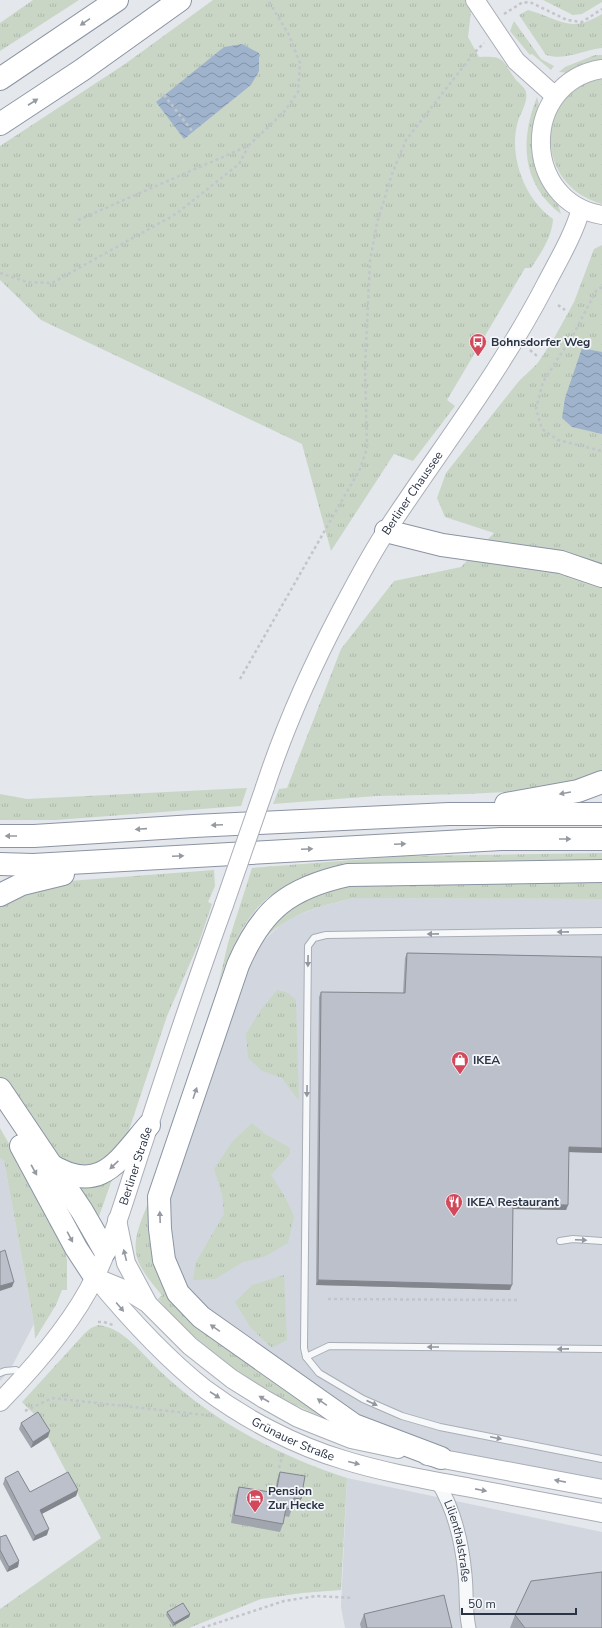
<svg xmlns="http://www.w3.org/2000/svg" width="602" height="1628" font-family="'Nunito Sans',sans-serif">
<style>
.built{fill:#d2d6de}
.grass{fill:url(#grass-tufts)}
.water{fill:url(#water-waves)}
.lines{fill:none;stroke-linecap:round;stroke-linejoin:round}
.lane-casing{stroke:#a9aeb7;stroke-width:8}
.street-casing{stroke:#a9aeb7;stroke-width:15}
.secondary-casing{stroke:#a9aeb7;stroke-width:20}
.highway-casing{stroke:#8b94a3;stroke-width:24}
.path{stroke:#c2c5cb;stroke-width:2.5;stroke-dasharray:3 3;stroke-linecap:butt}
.lane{stroke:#f7f8fa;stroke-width:6}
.street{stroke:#f7f8fa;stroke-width:13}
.secondary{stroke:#fff;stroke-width:18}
.highway{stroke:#fff;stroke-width:22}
.secondary-bridge-casing{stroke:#a9aeb7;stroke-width:20;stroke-linecap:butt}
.secondary-bridge{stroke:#fff;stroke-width:18}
.wall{fill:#a1a5ae}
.shaded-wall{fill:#83868d}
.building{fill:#bbc0ca;stroke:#83868d}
.oneway{fill:#959aa2}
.oneway2{fill:#9196a0}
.labels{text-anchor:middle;stroke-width:3.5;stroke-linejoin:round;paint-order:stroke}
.poi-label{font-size:12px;font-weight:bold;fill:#2b3445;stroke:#f4f6f9;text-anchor:start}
.street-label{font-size:12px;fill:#2b3445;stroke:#f4f6f9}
</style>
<defs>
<pattern id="grass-tufts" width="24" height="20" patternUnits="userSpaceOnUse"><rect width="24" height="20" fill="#c9d6c5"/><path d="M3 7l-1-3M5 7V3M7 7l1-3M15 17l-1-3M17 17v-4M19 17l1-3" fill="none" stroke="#adb8ab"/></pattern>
<pattern id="water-waves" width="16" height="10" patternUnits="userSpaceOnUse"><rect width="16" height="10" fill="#9fb4cc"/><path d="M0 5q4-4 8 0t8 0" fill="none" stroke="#8293a7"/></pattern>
</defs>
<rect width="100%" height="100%" fill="#e4e7ec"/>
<g class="built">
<path d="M354,898L602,899V1479L465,1455L368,1424L197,1304L179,1278L166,1232L172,1189L248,966L262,942L287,919L322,906Z"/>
<path d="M0,1158L4,1161L34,1324L10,1370L0,1381Z"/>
<path d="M347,1478L602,1532V1628H345L341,1607Z"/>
</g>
<g class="grass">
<path d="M33,0H79L0,51V23Z"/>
<path d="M213,0H465L471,11L468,37L479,57C506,55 502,61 516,80C519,83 525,88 526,92C528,102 521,112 518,121C508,155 524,199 553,219C552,237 541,253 531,268H525L447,400L455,406L413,461L394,454L331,551L302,444L41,320L0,280V146L125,64Z"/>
<path d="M543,0H602V2L582,14L573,15Z"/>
<path d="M528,10C560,19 570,34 602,14V48C583,50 565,61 546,55L519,15Z"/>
<path d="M514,21L541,59L554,66L551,70L532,54L530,55L510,31Z"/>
<path d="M595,55H602V62L569,73L559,72L565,67Z"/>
<path d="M602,79V204C532,185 535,90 602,79Z"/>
<path d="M537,97C542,109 534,121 532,133C531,140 532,149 533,155C536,178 556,192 561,214C521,184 520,139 537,97Z"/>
<path d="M602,245V775L563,789L468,794L376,796L273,804L279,789L287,788L341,649L394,581L461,567L494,533L445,517L437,498L446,473L519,381L537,364L553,340L574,302L594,249Z"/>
<path d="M247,788L241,806L56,820H0V794L27,799Z"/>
<path d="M602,853V864L288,884C280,890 270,895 263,902C240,924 228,957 218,986L228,943L252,868L405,856Z"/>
<path d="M214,870L215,886L208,902L212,904L198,945L167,1016L125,1142L106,1165L63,1166L0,1079V905L12,897L69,881Z"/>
<path d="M602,879V899L354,898C320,906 285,914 262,942C257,949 252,958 248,966L252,950L285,908L339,883Z"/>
<path d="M277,990L288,993L296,1000L299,1101L282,1078L262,1071L248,1058L246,1034L260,1011Z"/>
<path d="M252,1123L265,1134L290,1148V1154L271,1175L284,1195L294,1216L288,1243L264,1257L243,1262L215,1279L193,1280L196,1262L224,1214L222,1194L214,1169L232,1142Z"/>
<path d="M0,1128L16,1156L64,1247L67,1260V1290H62L56,1305L35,1339L34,1324L4,1161L0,1158Z"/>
<path d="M113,1177L98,1219L76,1184Z"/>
<path d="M150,1199L148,1231L161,1275L328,1419C262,1393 204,1353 158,1299L162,1295C128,1257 130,1245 150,1199Z"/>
<path d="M284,1275L287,1340L272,1348L251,1328L235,1302L252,1285Z"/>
<path d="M98,1325C123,1327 143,1355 160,1371C212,1421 279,1456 347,1478L341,1590L302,1593L261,1599L189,1628H0V1609L101,1538L38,1418L22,1402L85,1333L91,1328Z"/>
</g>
<g class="water">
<path d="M242,44L259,53V71L251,85L184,139L156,102L224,47Z"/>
<path d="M582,348L602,352V434L572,427L562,418L565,398Z"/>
</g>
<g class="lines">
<defs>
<g id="lane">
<path d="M602,931L326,935L314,938L308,946L304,1348L306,1357L319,1373L363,1399L402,1416L440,1427L602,1459"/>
<path d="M560,1241L573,1239L602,1241"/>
<path d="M306,1357L329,1346L602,1349"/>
<path d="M0,1373L5,1371L16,1370L22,1375"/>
</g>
<g id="street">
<path id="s1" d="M437,1481C455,1510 462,1541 465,1575C467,1593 465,1611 469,1628"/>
</g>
<g id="secondary">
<path d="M475,0L516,61L555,96"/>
<path d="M602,69C520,82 521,202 602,215"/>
<path id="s2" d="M265,787C285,726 311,668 341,611C356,583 370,555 387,530C441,448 501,371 546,284C559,259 573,236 581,209"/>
<path d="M117,1220L126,1263L147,1302"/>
<path id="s3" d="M95,1277C128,1317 163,1356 205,1389C245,1419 296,1446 344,1460C386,1473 429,1480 471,1488C515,1496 558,1505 602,1513"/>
<path d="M97,1278L126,1290L147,1303L190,1346L232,1379L264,1399L298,1418L351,1439L398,1449"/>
<path id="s4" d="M0,1402C34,1367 74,1321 95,1277C116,1233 129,1184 145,1137C170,1060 196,982 224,905"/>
<path d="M427,1456L602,1489"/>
</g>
<g id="highway">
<path d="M0,79L117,0"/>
<path d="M0,124L82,70L180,0"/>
<path d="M386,531L442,545L561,562L602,576"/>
<path d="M506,804L578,791L602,782"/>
<path d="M0,836H34L194,826L449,814H602"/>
<path d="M0,864L33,865L501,839H602"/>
<path d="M0,895L22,884L63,874"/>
<path d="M0,1089L82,1211L105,1251"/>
<path d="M21,1146L76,1248L95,1277"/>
<path d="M49,1164C100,1196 118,1161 149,1125"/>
<path d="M441,1458L354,1425L201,1317L178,1293L164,1260L160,1229L159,1197L238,965C262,909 289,888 348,875L602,871"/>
</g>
</defs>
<use href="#lane" class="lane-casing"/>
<use href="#street" class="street-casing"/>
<use href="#secondary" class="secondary-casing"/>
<use href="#highway" class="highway-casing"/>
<g class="path">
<path d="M504,14L523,2L532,3L567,20L582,22L602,9"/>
<path d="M164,95L193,132"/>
<path d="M78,220L248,146L284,112L298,92L300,63L289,35L268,0"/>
<path d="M0,273L27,282L52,283L176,214L239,164L248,147"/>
<path d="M602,287L596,291L573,335L543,382L536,409L542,429L558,440L602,451"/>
<path d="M558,305L565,310"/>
<path d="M530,350L537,356"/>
<path d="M240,679L360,469L367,448L365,367L370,261L377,223L392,174L406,140L474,53L484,43"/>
<path d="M328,1299L518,1300"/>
<path d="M98,1322H104L113,1325"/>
<path d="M25,1411L52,1398L214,1416"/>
<path d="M279,1468L283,1453"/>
<path d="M202,1628L284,1601L316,1596L353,1598"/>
</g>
<use href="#lane" class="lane"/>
<use href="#street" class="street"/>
<use href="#secondary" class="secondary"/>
<use href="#highway" class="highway"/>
<defs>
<path id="secondary-bridge" d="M224,905L265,787"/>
</defs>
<use href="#secondary-bridge" class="secondary-bridge-casing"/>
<use href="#secondary-bridge" class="secondary-bridge"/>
</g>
<g class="wall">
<path d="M407,953L602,957V1153L569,1152L568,1205L566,1210L513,1209L510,1290L316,1285L319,997L321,992L403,993L405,958Z"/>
<path d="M21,1423L48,1437L31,1448L19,1429Z"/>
<path d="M280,1472L301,1499L298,1507L293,1506L289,1517L284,1516L283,1524L280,1532L231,1523L236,1495L239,1487L275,1493L277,1480Z"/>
<path d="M5,1478L30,1492L78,1490L76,1496L41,1514L47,1535L33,1541L3,1484Z"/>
<path d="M0,1537L19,1561L18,1567L7,1572L0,1559Z"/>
<path d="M167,1612L190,1614L189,1617L173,1626L166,1615Z"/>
<path d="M364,1614L452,1628H361L360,1624Z"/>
<path d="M515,1615L602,1628H510Z"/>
</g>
<g class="shaded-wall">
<path d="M569,1147L602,1148V1153L567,1152Z"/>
<path d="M513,1204L568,1205L566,1210L511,1209Z"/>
<path d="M318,1280L512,1285L510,1290L316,1285Z"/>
<path d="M14,1282L12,1287L0,1291V1286Z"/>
<path d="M50,1431L48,1437L31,1448L33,1442Z"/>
<path d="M78,1490L76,1496L38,1516L40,1510Z"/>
<path d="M49,1529L47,1535L33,1541L35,1536Z"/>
<path d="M19,1561L18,1567L7,1572L9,1567Z"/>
<path d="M190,1614L189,1617L173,1626L174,1623Z"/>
</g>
<g class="building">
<path d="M407,953L602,957V1148L569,1147L568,1205L513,1204L512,1285L318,1280L321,992L405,993Z"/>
<path d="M5,1250L14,1282L0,1286V1252Z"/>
<path d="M38,1412L50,1431L33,1442L21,1423Z"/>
<path d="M18,1471L30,1492L68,1472L78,1490L40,1510L49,1529L35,1536L5,1478Z"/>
<path d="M280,1472L305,1476L301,1499L294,1498L292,1509L286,1508L283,1524L234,1515L239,1487L276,1493Z"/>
<path d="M6,1535L19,1561L9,1567L0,1550V1537Z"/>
<path d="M602,1572V1628H525L515,1615L531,1581Z"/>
<path d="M444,1595L452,1628H367L364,1614Z"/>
<path d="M183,1603L190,1614L174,1623L167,1612Z"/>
</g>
<defs><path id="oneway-solid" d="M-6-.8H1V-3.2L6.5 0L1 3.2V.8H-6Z"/></defs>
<g class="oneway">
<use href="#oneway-solid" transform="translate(85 22) rotate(146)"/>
<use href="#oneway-solid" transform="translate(33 102) rotate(-33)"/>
<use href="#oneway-solid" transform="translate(565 793) rotate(170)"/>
<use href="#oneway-solid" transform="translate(217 825) rotate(177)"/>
<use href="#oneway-solid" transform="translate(141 829) rotate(176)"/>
<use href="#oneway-solid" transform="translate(11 836) rotate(-180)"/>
<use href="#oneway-solid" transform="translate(565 839)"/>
<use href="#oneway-solid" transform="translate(400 844) rotate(-3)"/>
<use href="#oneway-solid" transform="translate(307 849) rotate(-3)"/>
<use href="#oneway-solid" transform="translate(178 856) rotate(-3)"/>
<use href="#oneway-solid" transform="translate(195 1093) rotate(-71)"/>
<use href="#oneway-solid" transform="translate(114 1165) rotate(137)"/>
<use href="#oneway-solid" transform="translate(34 1170) rotate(61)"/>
<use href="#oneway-solid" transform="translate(160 1217) rotate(-92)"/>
<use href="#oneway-solid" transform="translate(70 1237) rotate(62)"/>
<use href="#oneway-solid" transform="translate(125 1255) rotate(-104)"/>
<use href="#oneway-solid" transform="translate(120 1307) rotate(50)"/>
<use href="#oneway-solid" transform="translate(215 1328) rotate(-145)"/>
<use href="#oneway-solid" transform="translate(215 1395) rotate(33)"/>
<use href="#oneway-solid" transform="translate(264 1399) rotate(-150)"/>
<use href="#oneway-solid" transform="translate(322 1402) rotate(-145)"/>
<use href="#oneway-solid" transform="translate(354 1463) rotate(14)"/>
<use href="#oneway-solid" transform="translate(560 1481) rotate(-169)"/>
<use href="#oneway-solid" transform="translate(481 1490) rotate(11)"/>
</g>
<g class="oneway2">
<use href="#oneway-solid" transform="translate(563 932) rotate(179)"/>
<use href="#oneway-solid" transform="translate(433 934) rotate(179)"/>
<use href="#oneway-solid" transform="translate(308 961) rotate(91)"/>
<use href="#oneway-solid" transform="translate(307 1091) rotate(91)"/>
<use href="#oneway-solid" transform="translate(581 1240) rotate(3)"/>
<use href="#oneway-solid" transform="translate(433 1347) rotate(-180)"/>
<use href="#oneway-solid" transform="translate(563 1349) rotate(179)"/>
<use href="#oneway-solid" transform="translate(372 1403) rotate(24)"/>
<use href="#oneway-solid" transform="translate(496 1438) rotate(12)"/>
</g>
<defs>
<symbol id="bus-pin" viewBox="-11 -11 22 30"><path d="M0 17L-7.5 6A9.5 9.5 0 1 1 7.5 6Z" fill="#d1495b" stroke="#f4f6f9"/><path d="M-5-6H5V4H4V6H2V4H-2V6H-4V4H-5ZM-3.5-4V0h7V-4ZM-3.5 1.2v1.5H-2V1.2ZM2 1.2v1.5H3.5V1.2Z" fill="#fff"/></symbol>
<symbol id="shop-pin" viewBox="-11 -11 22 30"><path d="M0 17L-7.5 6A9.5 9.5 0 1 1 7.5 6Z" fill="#d1495b" stroke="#f4f6f9"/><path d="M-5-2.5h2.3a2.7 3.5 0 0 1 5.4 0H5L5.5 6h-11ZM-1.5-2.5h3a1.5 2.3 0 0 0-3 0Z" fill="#fff"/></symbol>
<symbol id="restaurant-pin" viewBox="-11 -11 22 30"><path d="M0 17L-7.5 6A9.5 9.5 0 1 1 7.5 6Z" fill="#d1495b" stroke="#f4f6f9"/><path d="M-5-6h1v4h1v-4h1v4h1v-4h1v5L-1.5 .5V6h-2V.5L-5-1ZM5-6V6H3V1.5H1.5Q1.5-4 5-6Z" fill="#fff"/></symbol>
<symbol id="hotel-pin" viewBox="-11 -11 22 30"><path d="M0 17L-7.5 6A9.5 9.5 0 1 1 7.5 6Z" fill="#d1495b" stroke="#f4f6f9"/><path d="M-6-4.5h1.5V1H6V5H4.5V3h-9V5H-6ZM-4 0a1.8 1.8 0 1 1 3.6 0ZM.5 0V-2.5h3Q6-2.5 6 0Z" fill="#fff"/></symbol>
</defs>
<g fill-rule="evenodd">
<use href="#bus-pin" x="468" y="332" width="20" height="27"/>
<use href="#shop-pin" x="450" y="1050" width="20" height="27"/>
<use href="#restaurant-pin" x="444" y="1192" width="20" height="27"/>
<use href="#hotel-pin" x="245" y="1488" width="20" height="27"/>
</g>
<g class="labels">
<g class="poi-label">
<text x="491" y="346">Bohnsdorfer Weg</text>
<text x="473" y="1064">IKEA</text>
<text x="467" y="1206">IKEA Restaurant</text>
<text x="268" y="1495">Pension<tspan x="268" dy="14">Zur Hecke</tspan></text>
</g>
<g class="street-label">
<text dy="4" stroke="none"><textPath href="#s2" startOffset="330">Berliner Chaussee</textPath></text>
<text dy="4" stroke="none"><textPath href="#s4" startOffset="276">Berliner Straße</textPath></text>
<text dy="4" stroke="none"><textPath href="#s3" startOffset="259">Grünauer Straße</textPath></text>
<text dy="4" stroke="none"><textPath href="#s1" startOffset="64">Lilienthalstraße</textPath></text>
</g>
</g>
<path d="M462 1608v6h114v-6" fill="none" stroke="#2b3445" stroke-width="2"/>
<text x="468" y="1608" font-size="12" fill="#2b3445" stroke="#f4f6f9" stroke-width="3" paint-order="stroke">50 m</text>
</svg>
